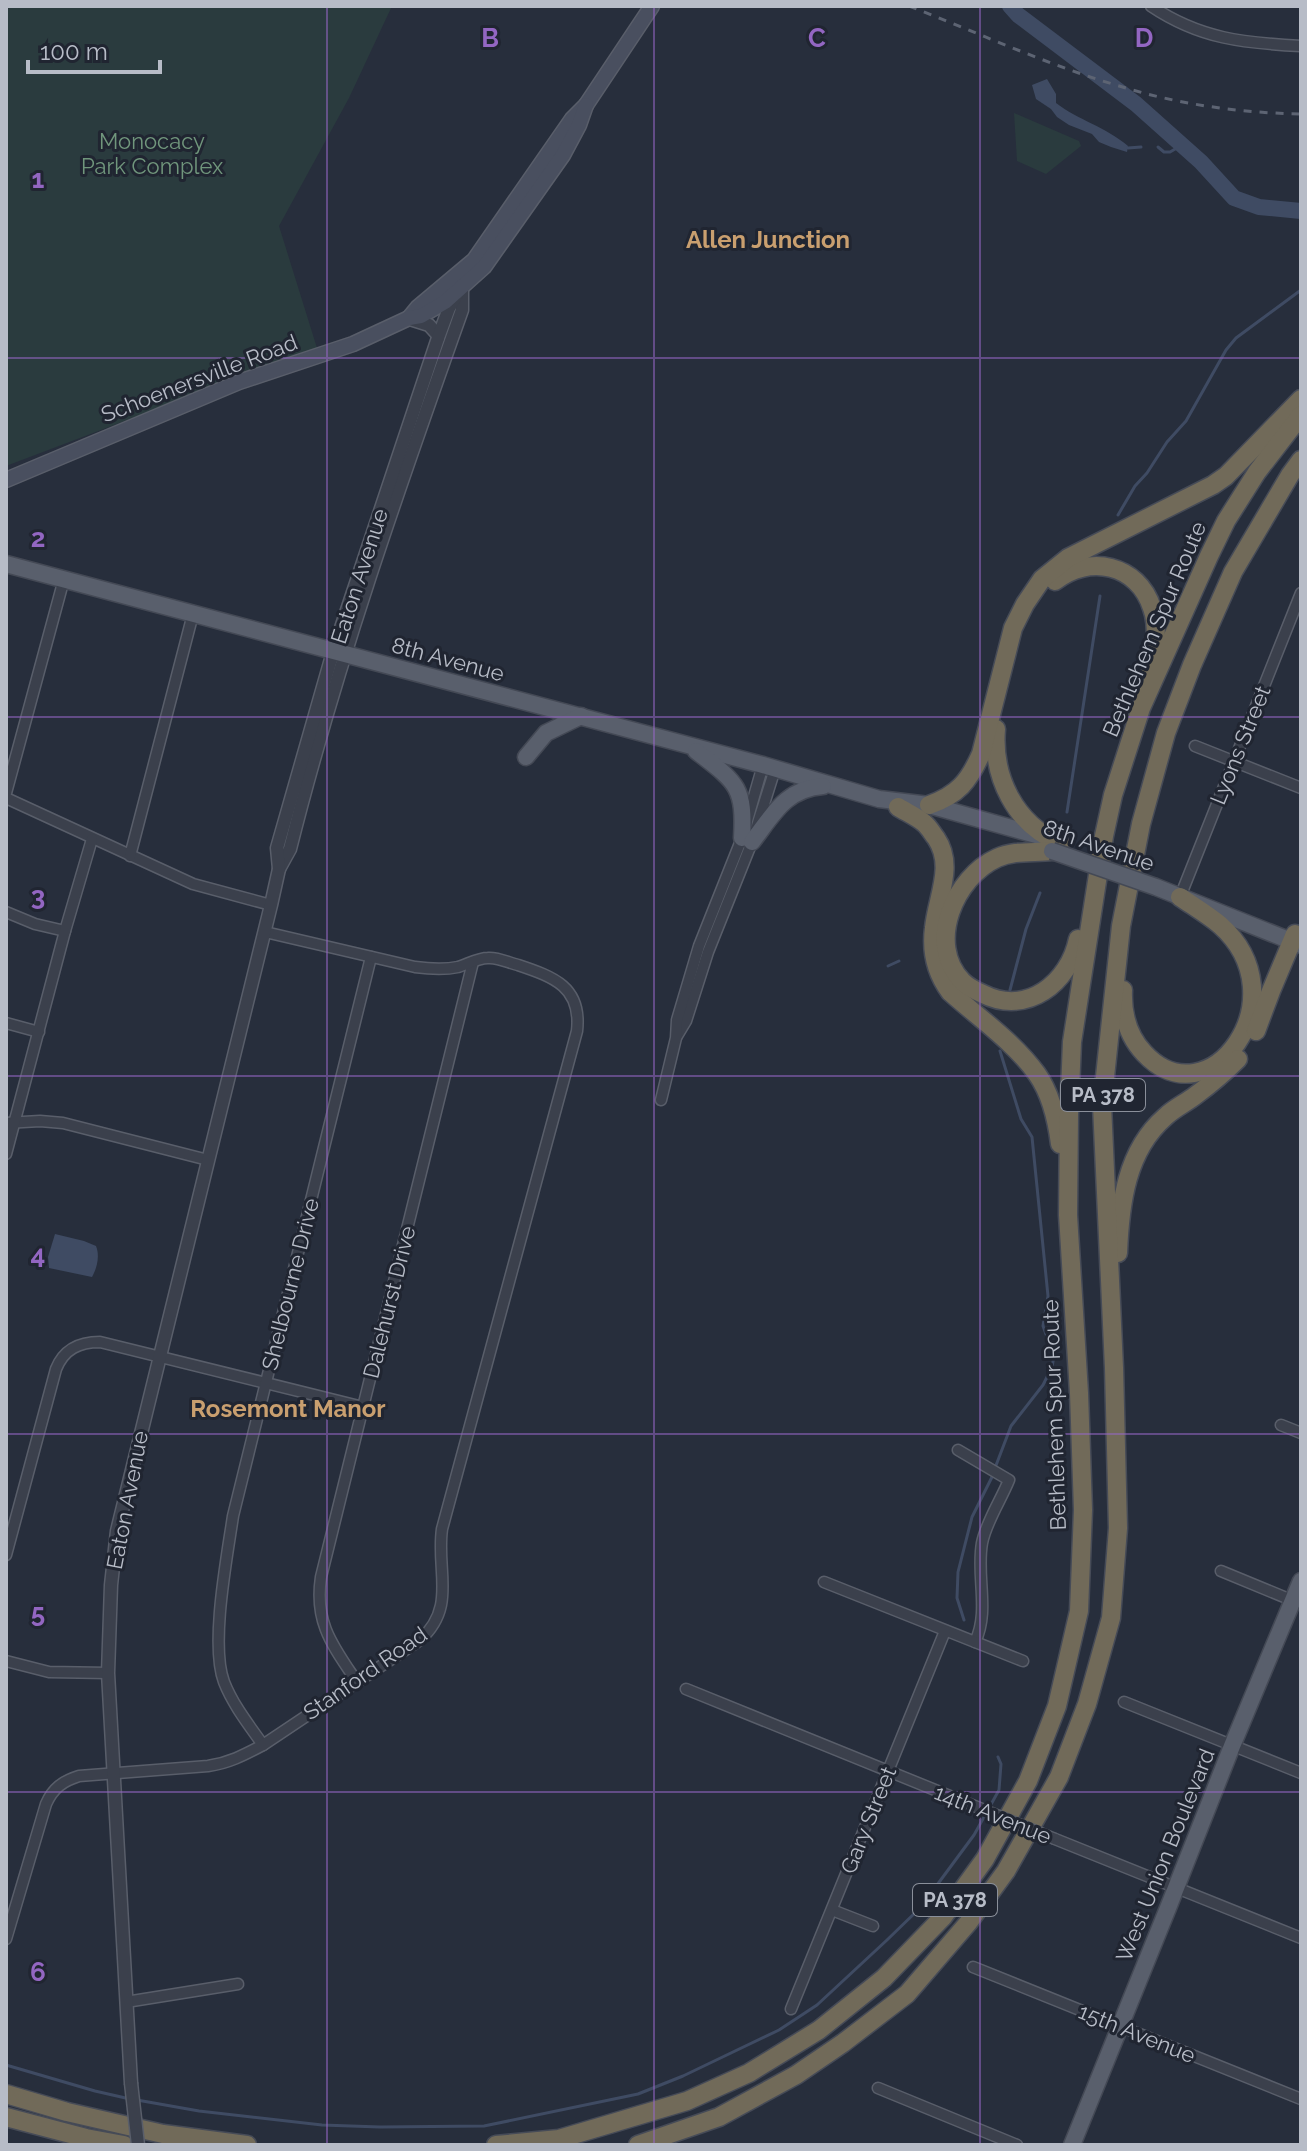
<svg xmlns="http://www.w3.org/2000/svg" width="1307" height="2151" font-family="Raleway,sans-serif">
<style>
.green{fill:#2a3b3e}
.water{fill:#3f4b63}
.lines{fill:none;stroke-linecap:round;stroke-linejoin:round}
.stream{stroke:#3f4b63;stroke-width:3}
.river{stroke:#3f4b63;stroke-width:16}
.minor-casing{stroke:#595e6a;stroke-width:13}
.tertiary-casing{stroke:#595e6a;stroke-width:15}
.secondary-casing{stroke:#595e6a;stroke-width:17}
.primary-casing{stroke:#444955;stroke-width:19}
.motorway-casing{stroke:#464b57;stroke-width:21}
.minor{stroke:#3b404c;stroke-width:10}
.tertiary{stroke:#3b404c;stroke-width:12}
.secondary{stroke:#494f5f;stroke-width:14}
.primary{stroke:#595f6c;stroke-width:16}
.motorway{stroke:#716a59;stroke-width:18}
.rail{stroke:#5d6473;stroke-width:3;stroke-dasharray:8 8;stroke-linecap:butt}
.minor-bridge-casing{stroke:#595e6a;stroke-width:13;stroke-linecap:butt}
.tertiary-bridge-casing{stroke:#595e6a;stroke-width:15;stroke-linecap:butt}
.primary-bridge-casing{stroke:#444955;stroke-width:19;stroke-linecap:butt}
.minor-bridge{stroke:#3b404c;stroke-width:10}
.tertiary-bridge{stroke:#3b404c;stroke-width:12}
.primary-bridge{stroke:#595f6c;stroke-width:16}
.grid{fill:none;stroke:#9366c2;stroke-width:2;stroke-opacity:0.55}
.labels{text-anchor:middle;stroke-width:6;stroke-linejoin:round;paint-order:stroke}
.shield{fill:#202531;stroke:#8a8f9a;stroke-width:2}
.shield-label{font-size:20px;font-weight:bold;fill:#b7bcc7}
.park-label{font-size:22px;fill:#70967c;stroke:#202531}
.street-label{font-size:22px;fill:#b7bcc7;stroke:#202531}
.neighbourhood-label{font-size:24px;font-weight:bold;fill:#c99f6f;stroke:#202531}
.grid-label{font-size:26px;text-anchor:middle;font-weight:bold;fill:#9366c2;stroke:#202531;stroke-width:6;stroke-linejoin:round;paint-order:stroke}
</style>
<rect width="100%" height="100%" fill="#272e3c"/>
<g class="green">
<path d="M6,6H392L349,98L279,226L317,348L6,466Z"/>
<path d="M1014,113L1079,141L1081,146L1046,174L1017,161Z"/>
</g>
<g class="water">
<path d="M1047,79L1056,94V103C1078,120 1106,127 1128,146L1127,152L1111,147L1099,142L1092,134L1069,125L1057,117L1051,109L1036,99L1032,85Z"/>
<path d="M55,1234L84,1241L96,1246C100,1256 97,1268 92,1277L49,1268L48,1257Z"/>
</g>
<g class="lines">
<g class="stream">
<path d="M1158,147L1164,152H1170L1182,145"/>
<path d="M1128,148L1141,147"/>
<path d="M1118,515L1135,486L1147,473L1167,442L1186,421L1226,350L1236,338L1301,290"/>
<path d="M1067,812L1100,596"/>
<path d="M888,966L899,961"/>
<path d="M1010,990L1026,929L1040,893"/>
<path d="M995,1468L1011,1426L1043,1385L1052,1367L1054,1356L1043,1326L1048,1296L1032,1137L1021,1119L1000,1051"/>
<path d="M964,1620L957,1598L958,1572L972,1517L993,1475"/>
<path d="M6,2065L95,2091L130,2099"/>
<path d="M137,2100L199,2111L322,2125L380,2127L484,2126L638,2094L683,2076L779,2030L817,2005L887,1940L920,1908L974,1835L999,1790L1001,1764L998,1757"/>
</g>
<path class="river" d="M1010,6L1018,15L1136,104L1201,162L1234,198L1259,207L1301,211"/>
<defs>
<g id="minor">
<path d="M1151,6C1200,39 1244,43 1301,46"/>
<path d="M1195,746L1301,788"/>
<path d="M6,793L64,579"/>
<path d="M6,798L193,884L271,905"/>
<path d="M130,856L193,614"/>
<path d="M1180,897L1301,593"/>
<path d="M6,912L35,924L65,931"/>
<path d="M6,1023L39,1032"/>
<path d="M677,1036L686,1021L708,952L752,842L775,769"/>
<path d="M661,1100L676,1038L677,1020L699,946L742,838L763,765"/>
<path d="M6,1123L40,1121L63,1123L208,1160"/>
<path d="M6,1154L65,931L92,839"/>
<path d="M1281,1425L1301,1433"/>
<path d="M958,1450L1009,1480C1001,1500 986,1522 982,1543C976,1576 990,1611 975,1642"/>
<path d="M6,1555L56,1369C64,1349 79,1342 100,1342L363,1407"/>
<path d="M1221,1571L1301,1604"/>
<path d="M824,1582L1023,1661"/>
<path d="M6,1661L49,1672L108,1673"/>
<path d="M357,1682C333,1646 314,1623 321,1577L473,962"/>
<path d="M686,1689L977,1807"/>
<path d="M1124,1702L1301,1773"/>
<path d="M263,1745C249,1725 233,1705 224,1682C210,1645 227,1557 233,1516L371,957"/>
<path d="M1055,1839L1301,1938"/>
<path d="M832,1910L873,1926"/>
<path d="M6,1939L46,1804C53,1788 63,1781 79,1776L208,1766C229,1763 244,1755 263,1745L420,1640C457,1607 436,1571 442,1529L577,1031C582,987 554,977 518,965C509,963 498,957 488,958C478,958 468,964 458,967C444,970 430,969 415,967L265,932"/>
<path d="M973,1967L1301,2099"/>
<path d="M126,2002L238,1984"/>
<path d="M791,2009L945,1631"/>
<path d="M878,2088L1017,2145"/>
</g>
<g id="tertiary">
<path d="M410,319L429,325L438,335V338"/>
<path d="M279,869L290,849C336,666 399,487 462,310V288"/>
<path d="M131,2083L108,1673L111,1585L117,1531L271,905L279,869L277,848L333,652L438,338L449,308L457,295"/>
</g>
<g id="secondary">
<path d="M409,318L418,307L474,260L572,119L586,105L652,6"/>
<path d="M6,480L239,382L353,344L409,318L421,316L445,302L484,267L563,155L579,125L586,105"/>
</g>
<g id="primary">
<path d="M6,564L763,765L879,799L929,805L1047,838"/>
<path d="M696,751C736,782 745,786 742,838"/>
<path d="M526,757L546,733L581,716"/>
<path d="M752,842C773,815 785,789 823,786"/>
<path d="M1156,887L1301,945"/>
<path d="M1072,2145L1168,1908L1232,1746L1301,1581"/>
</g>
<g id="motorway">
<path d="M1055,581C1089,554 1138,564 1152,608C1159,627 1155,650 1151,670"/>
<path d="M996,729C992,777 1015,824 1060,843"/>
<path d="M929,805C958,795 969,781 981,754L1013,628L1025,604L1042,579L1068,558L1213,485L1226,476L1301,399"/>
<path d="M898,807C906,812 917,817 924,823C929,827 932,833 936,838C955,866 937,897 934,928C931,951 936,973 950,992C979,1018 1014,1042 1037,1074C1051,1094 1057,1120 1060,1144"/>
<path d="M1052,851C1034,853 1014,850 997,858C955,877 926,943 962,981C968,987 976,991 983,994C1027,1016 1069,983 1078,939"/>
<path d="M1123,990C1122,1013 1128,1036 1144,1053C1209,1123 1302,998 1220,925C1208,915 1193,906 1180,897"/>
<path d="M1256,1031L1271,991L1295,934"/>
<path d="M1118,1253C1120,1204 1126,1151 1165,1117C1174,1108 1186,1103 1196,1095C1211,1084 1225,1072 1238,1059"/>
<path d="M6,2094L67,2112L163,2134L247,2145"/>
<path d="M6,2117L86,2138L124,2145"/>
<path d="M496,2145L559,2139L687,2101L749,2073L819,2030L884,1978L943,1917L985,1859L1028,1781L1057,1706L1079,1611L1083,1510L1079,1393L1068,1215L1069,1115L1072,1042L1104,836L1113,795L1141,708L1209,556L1226,521L1257,472L1301,415"/>
<path d="M638,2145L719,2117L796,2075L843,2043L907,1994L968,1923L1006,1871L1059,1777L1087,1704L1111,1618L1118,1528L1114,1368L1102,1105L1121,926L1141,824L1166,733L1192,665L1233,572L1290,475L1301,460"/>
</g>
</defs>
<use href="#minor" class="minor-casing"/>
<use href="#tertiary" class="tertiary-casing"/>
<use href="#secondary" class="secondary-casing"/>
<use href="#primary" class="primary-casing"/>
<use href="#motorway" class="motorway-casing"/>
<use href="#minor" class="minor"/>
<use href="#tertiary" class="tertiary"/>
<use href="#secondary" class="secondary"/>
<use href="#primary" class="primary"/>
<use href="#motorway" class="motorway"/>
<path class="rail" d="M909,6C981,34 1052,67 1126,88C1182,105 1243,113 1301,114"/>
<defs>
<path id="minor-bridge" d="M977,1807L1055,1839"/>
<path id="tertiary-bridge" d="M131,2083L138,2145"/>
<path id="primary-bridge" d="M1052,851L1156,887"/>
</defs>
<use href="#minor-bridge" class="minor-bridge-casing"/>
<use href="#tertiary-bridge" class="tertiary-bridge-casing"/>
<use href="#primary-bridge" class="primary-bridge-casing"/>
<use href="#minor-bridge" class="minor-bridge"/>
<use href="#tertiary-bridge" class="tertiary-bridge"/>
<use href="#primary-bridge" class="primary-bridge"/>
</g>
<path class="grid" d="M327,6V2145M654,6V2145M980,6V2145M6,358H1301M6,717H1301M6,1076H1301M6,1434H1301M6,1792H1301"/>
<g class="labels">
<g class="shield">
<rect x="1061" y="1079" width="84" height="32" rx="6"/>
<rect x="913" y="1884" width="84" height="32" rx="6"/>
</g>
<g class="shield-label">
<text x="1103" y="1102">PA 378</text>
<text x="955" y="1907">PA 378</text>
</g>
<g class="park-label">
<text x="152" y="149">Monocacy<tspan x="152" dy="25">Park Complex</tspan></text>
</g>
<g class="street-label">
<text transform="translate(199 378) rotate(-21)" y="8">Schoenersville Road</text>
<text transform="translate(359 576) rotate(-72)" y="8">Eaton Avenue</text>
<text transform="translate(1154 629) rotate(-67)" y="8">Bethlehem Spur Route</text>
<text transform="translate(448 659) rotate(15)" y="8">8th Avenue</text>
<text transform="translate(1240 745) rotate(-68)" y="8">Lyons Street</text>
<text transform="translate(1099 845) rotate(19)" y="8">8th Avenue</text>
<text transform="translate(290 1284) rotate(-76)" y="8">Shelbourne Drive</text>
<text transform="translate(389 1302) rotate(-76)" y="8">Dalehurst Drive</text>
<text transform="translate(1054 1415) rotate(-92)" y="8">Bethlehem Spur Route</text>
<text transform="translate(127 1500) rotate(-79)" y="8">Eaton Avenue</text>
<text transform="translate(365 1673) rotate(-35)" y="8">Stanford Road</text>
<text transform="translate(993 1814) rotate(22)" y="8">14th Avenue</text>
<text transform="translate(868 1820) rotate(-68)" y="8">Gary Street</text>
<text transform="translate(1165 1855) rotate(-68)" y="8">West Union Boulevard</text>
<text transform="translate(1137 2033) rotate(22)" y="8">15th Avenue</text>
</g>
<g class="neighbourhood-label">
<text x="768" y="248">Allen Junction</text>
<text x="288" y="1417">Rosemont Manor</text>
</g>
</g>
<g class="grid-label">
<text x="490" y="47">B</text>
<text x="817" y="47">C</text>
<text x="1144" y="47">D</text>
<text x="38" y="188">1</text>
<text x="38" y="547">2</text>
<text x="38" y="905">3</text>
<text x="38" y="1264">4</text>
<text x="38" y="1622">5</text>
<text x="38" y="1981">6</text>
</g>
<rect width="1307" height="2151" fill="none" stroke="#b7bcc7" stroke-width="16"/>
<path d="M28 60v12h132v-12" fill="none" stroke="#b7bcc7" stroke-width="4"/>
<text x="40" y="60" font-size="24" fill="#b7bcc7" stroke="#202531" stroke-width="6" paint-order="stroke">100 m</text>
</svg>
